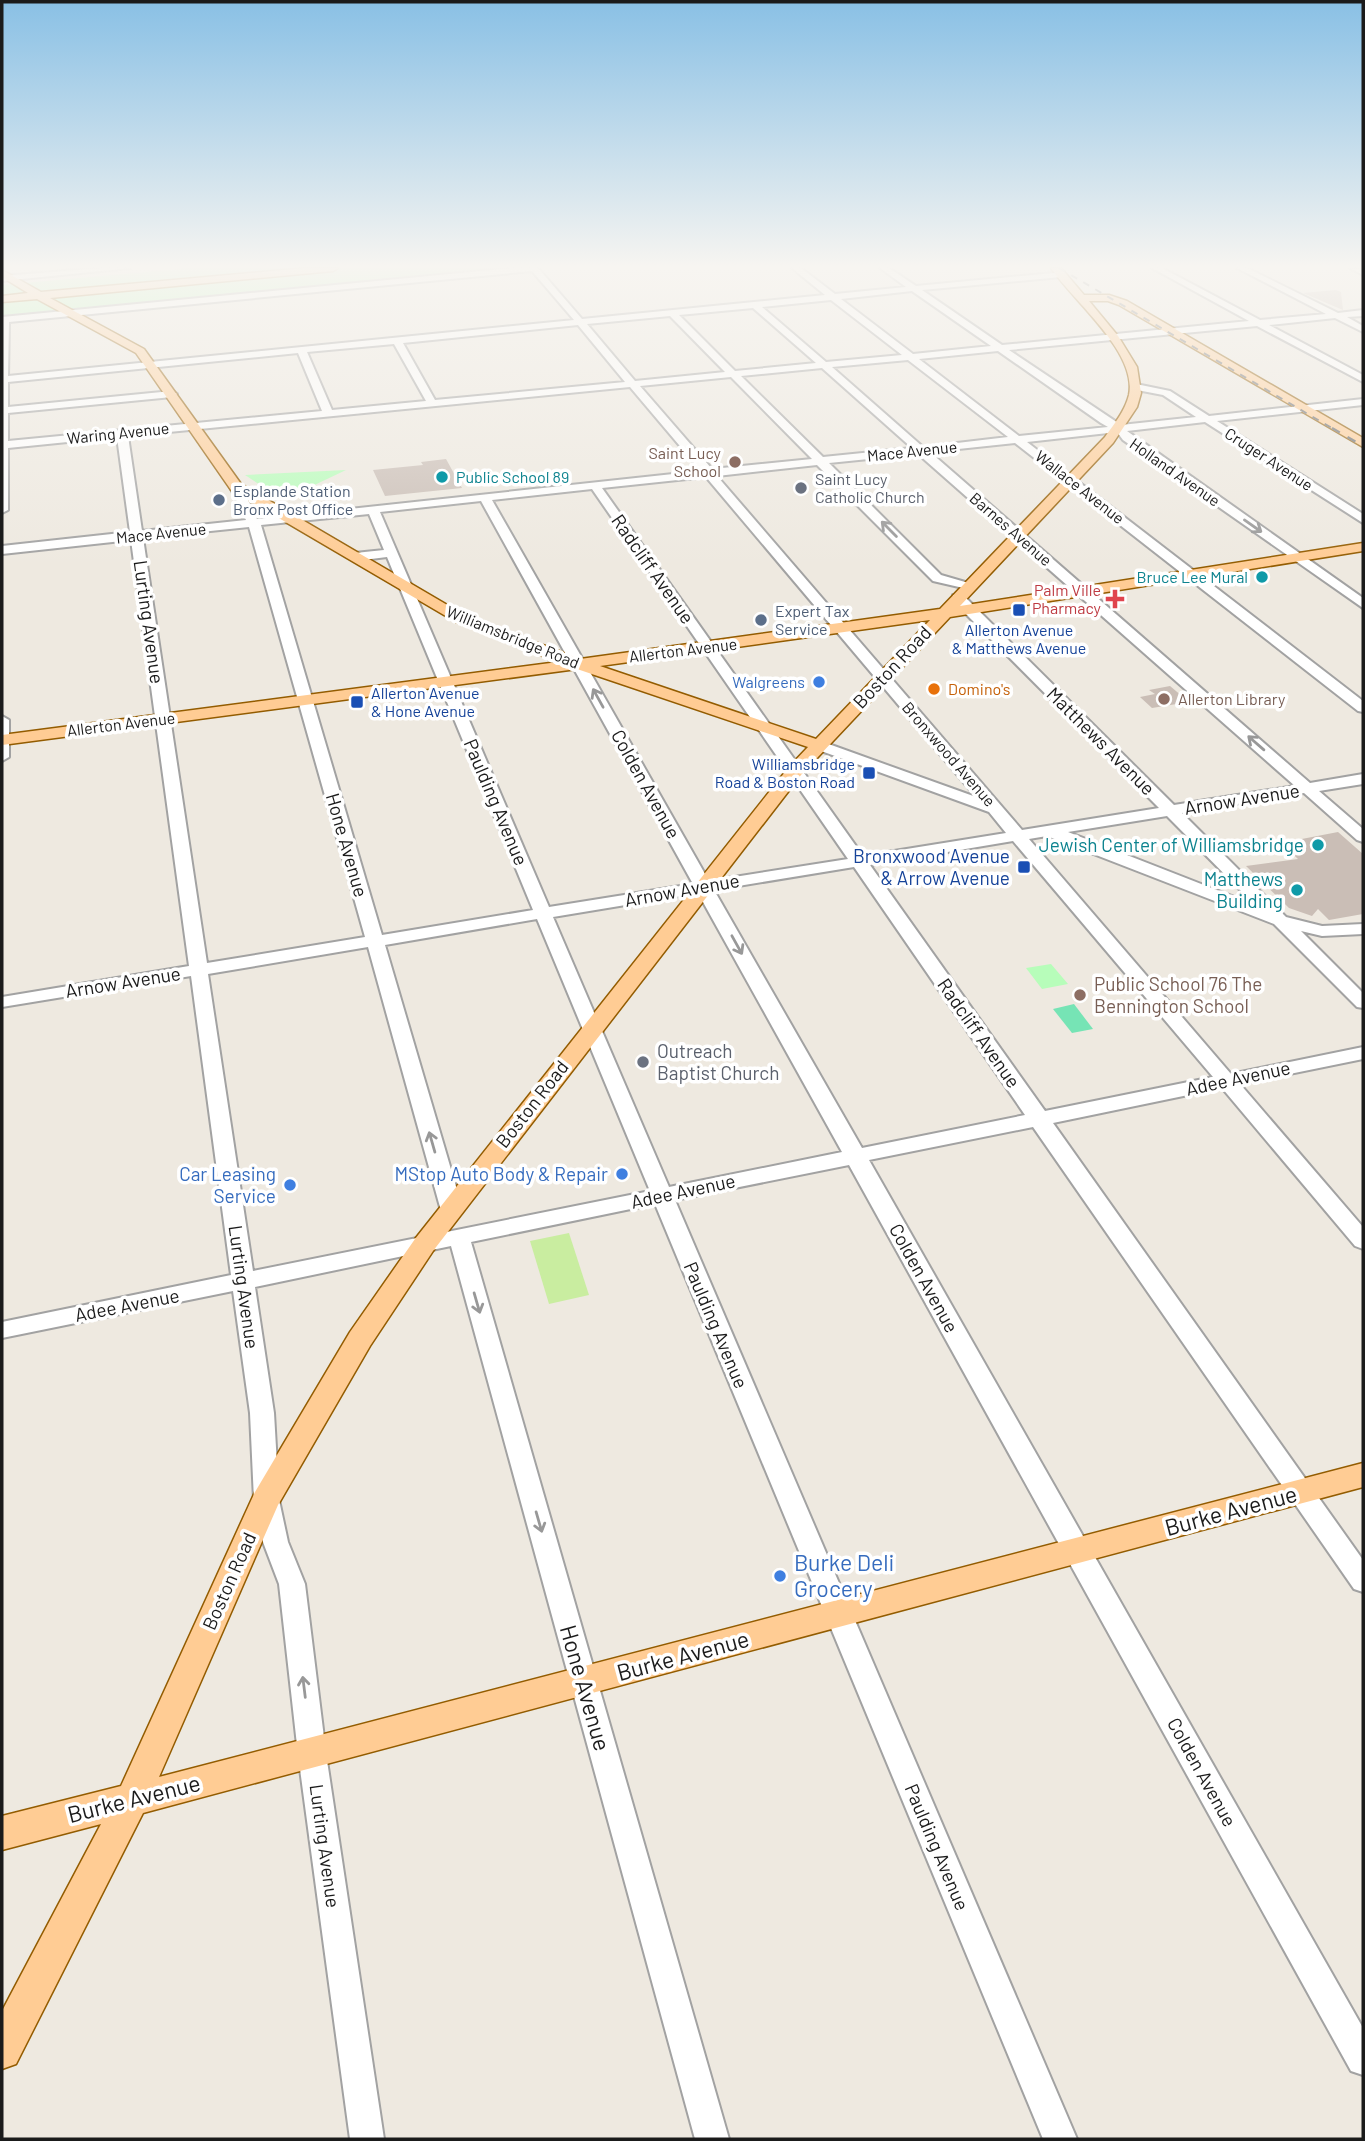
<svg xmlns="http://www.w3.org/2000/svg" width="1365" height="2141" font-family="Barlow,sans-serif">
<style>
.grass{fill:#c9eda0}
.park{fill:#b7fdba}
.pitch{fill:#76e4b5}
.building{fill:#cabeb6}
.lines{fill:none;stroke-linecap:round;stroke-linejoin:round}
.minor-casing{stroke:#a2a2a2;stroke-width:4}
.major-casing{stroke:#935c00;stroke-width:3}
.minor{fill:#fff;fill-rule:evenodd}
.major{fill:#ffcc94;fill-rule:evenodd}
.rail-far1{stroke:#696969;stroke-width:2;stroke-dasharray:7 7;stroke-linecap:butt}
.rail{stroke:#696969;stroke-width:2.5;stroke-dasharray:9 9;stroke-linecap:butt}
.oneway{stroke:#989898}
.education-dot{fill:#8d6e63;stroke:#fff;stroke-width:2.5}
.culture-dot{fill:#0f9aa8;stroke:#fff;stroke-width:2.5}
.worship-dot{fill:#6b7280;stroke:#fff;stroke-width:2.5}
.service-dot{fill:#5c6f8a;stroke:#fff;stroke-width:2.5}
.health-dot{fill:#e0444e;stroke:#fff;stroke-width:2.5}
.transit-dot{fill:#1a4fb4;stroke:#fff;stroke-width:2.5}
.shop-dot{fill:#3f7fe0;stroke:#fff;stroke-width:2.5}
.food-dot{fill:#e8710a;stroke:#fff;stroke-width:2.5}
.labels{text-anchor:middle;stroke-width:7;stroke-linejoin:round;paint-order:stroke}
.far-street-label{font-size:16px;fill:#1b1b1b;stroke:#fff}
.far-education-label{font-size:16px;fill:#785e54;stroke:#fff;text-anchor:end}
.far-culture-label{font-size:16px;fill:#0d838f;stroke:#fff;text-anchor:start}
.far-worship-label{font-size:16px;fill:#5b616d;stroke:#fff;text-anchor:start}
.far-service-label{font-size:16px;fill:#4e5e75;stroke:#fff;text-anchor:start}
.far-health-label{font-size:16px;fill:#be3a42;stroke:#fff;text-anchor:end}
.far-transit-label{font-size:16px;fill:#164399;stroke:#fff}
.far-shop-label{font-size:16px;fill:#366cbe;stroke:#fff;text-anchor:end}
.far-food-label{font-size:16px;fill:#c56008;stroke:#fff;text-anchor:start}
.street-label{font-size:19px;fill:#1b1b1b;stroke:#fff}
.culture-label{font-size:19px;fill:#0d838f;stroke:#fff;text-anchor:end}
.transit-label{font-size:19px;fill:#164399;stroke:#fff;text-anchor:end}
.education-label{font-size:19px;fill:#785e54;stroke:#fff;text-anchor:start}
.worship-label{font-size:19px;fill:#5b616d;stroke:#fff;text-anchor:start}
.shop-label{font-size:19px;fill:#366cbe;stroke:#fff;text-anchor:end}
.near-street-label{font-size:23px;fill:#1b1b1b;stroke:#fff}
.near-shop-label{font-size:23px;fill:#366cbe;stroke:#fff;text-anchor:start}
</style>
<rect width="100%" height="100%" fill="#eee9e0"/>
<path class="grass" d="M569,1233L589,1295L549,1304L530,1241Z"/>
<g class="park">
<path d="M191,268H511L2,317V285Z"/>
<path d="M346,470L283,500L245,475Z"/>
<path d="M1051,964L1068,984L1042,989L1026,968Z"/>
</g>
<path class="pitch" d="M1074,1004L1093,1029L1072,1033L1053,1009Z"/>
<g class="building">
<path d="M1336,290L1341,292L1343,310L1303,293Z"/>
<path d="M446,459L462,488L385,496L373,470L423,465L421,462Z"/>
<path d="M1170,686L1189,702L1152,708L1140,697L1155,694L1149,690Z"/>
<path d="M1338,832L1363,854V914L1329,920L1318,909L1312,916L1289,908L1246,866L1298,859L1281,843Z"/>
</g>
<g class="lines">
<defs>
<g id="minor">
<path d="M102,268H130L2,281V276Z"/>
<path d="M512,268H538L582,319L825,295L792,268H801L835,294L906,287L880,268H889L916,286L1064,272L1061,277L922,290L1002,345L1249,321L1152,268H1162L1260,320L1326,314L1237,268H1247L1338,313L1363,310V316L1347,317L1363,326V332L1335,318L1269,325L1363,375V382L1257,326L1009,350L1121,425L1196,417L1163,395L1132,389V385L1136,384L1170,391L1209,416L1363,399V405L1217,421L1363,514V523L1205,422L1127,431L1363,598V608L1123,440L1117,432L1027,442L1363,701V712L1358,711L1015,443L930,452L1310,783L1363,774V784L1319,791L1363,829V842L1357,840L1304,793L1182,813L1286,917L1322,926L1363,924V934L1322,936L1301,931L1363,993V1008L1357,1007L1274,924L1047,836L1029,839L1231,1074L1363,1047V1059L1240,1084L1363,1227V1249L1355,1246L1222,1088L1053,1123L1363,1560V1592L1354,1589L1033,1127L869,1160L1363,2028V2075L1351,2071L849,1165L675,1200L1077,2139H1043L655,1204L471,1242L729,2139H695L451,1246L255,1287L274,1413L279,1500L288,1542L305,1584L326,1754L384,2139H350L298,1754L279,1584L263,1542L254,1500L250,1413L233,1291L2,1338V1322L231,1275L191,976L2,1007V997L189,966L131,540L2,554V546L130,532L117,437L8,448V510L2,513V317ZM532,271L574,320L8,376L9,322ZM912,291L991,346L913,354L841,299ZM831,300L902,355L826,362L762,307ZM753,308L816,363L735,371L679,315ZM670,316L725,372L635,381L587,324ZM578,325L625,382L435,400L403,343ZM394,344L426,401L332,410L307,352ZM998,351L1101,423L1108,427L1019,436L919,359ZM298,353L322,411L8,441V413L172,397L177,394L172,391L8,407V382ZM908,360L1008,437L923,447L832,367ZM822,368L912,448L823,457L741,376ZM731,377L812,459L712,469L640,386ZM630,387L701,471L257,519L242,487L236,484L230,487L246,520L142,531L128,436ZM918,454L1295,786L1174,805L963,595H953V601L1159,808L1022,830L717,476L817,465L933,581L972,590V584L941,575L829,463ZM706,477L976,797L823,742H813L811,745L813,748L989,812L1006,833L863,856L602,488ZM592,489L848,859L709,881L492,500ZM481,501L693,884L549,907L380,512ZM369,514L384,550L355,553L349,557L355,561L387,557L533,910L382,935L261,525ZM249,527L365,937L207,963L143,538ZM1167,816L1255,905L1068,832ZM1013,841L1213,1077L1045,1111L870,865ZM854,867L1025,1115L862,1148L714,890ZM698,893L842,1152L669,1187L553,917ZM537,919L650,1191L253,1271L208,974L368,947L440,1207L444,1212L451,1214L458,1212L462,1207L385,945Z"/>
<path d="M1350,268L1363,270V275Z"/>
<path d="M2,716L9,720V757L2,761Z"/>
</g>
<path id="major" d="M305,268H338L333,271L50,298L144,349L241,484L466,616L580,659L940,609L1105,437C1114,424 1125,411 1129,395C1138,352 1072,300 1051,268H1061L1084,295H1109L1127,301L1363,438V447L1119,305L1108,301H1089L1118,336L1137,367L1141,393L1137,407L1113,443L960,606L1363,543V551L950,617L801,775L433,1251L370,1346L278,1505L159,1777L1363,1463V1487L143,1813L16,2064L2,2069V2011L101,1824L2,1850V1816L121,1786L255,1492L350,1332L415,1239L789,767L808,747L577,669L2,745V735L558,662L456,622L231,490L136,353L37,299L2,302V296L28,293L2,277V270L41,292ZM930,620L816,739L600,666Z"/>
</defs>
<use href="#minor" class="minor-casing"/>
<use href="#major" class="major-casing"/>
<use href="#minor" class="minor"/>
<use href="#major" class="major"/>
<path class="rail-far1" d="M1059,268L1335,430"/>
<path class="rail" d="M1332,428L1363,446"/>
</g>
<defs><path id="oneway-shaft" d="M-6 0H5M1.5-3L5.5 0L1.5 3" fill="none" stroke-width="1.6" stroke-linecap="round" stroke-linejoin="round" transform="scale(1.75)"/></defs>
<g class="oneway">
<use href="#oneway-shaft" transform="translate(1253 526) rotate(35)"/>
<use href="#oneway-shaft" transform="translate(889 529) rotate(-135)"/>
<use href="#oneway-shaft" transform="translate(598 698) rotate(-119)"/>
<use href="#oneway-shaft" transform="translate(1256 743) rotate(-139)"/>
<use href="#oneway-shaft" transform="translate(737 945) rotate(61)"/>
<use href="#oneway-shaft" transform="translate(432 1142) rotate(-106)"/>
<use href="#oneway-shaft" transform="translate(477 1303) rotate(74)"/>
<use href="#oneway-shaft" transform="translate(539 1522) rotate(74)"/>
<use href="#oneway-shaft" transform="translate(304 1687) rotate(-97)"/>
</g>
<linearGradient id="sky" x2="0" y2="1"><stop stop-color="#89c0e5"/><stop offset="0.47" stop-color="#f7f5f1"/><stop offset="1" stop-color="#f7f5f1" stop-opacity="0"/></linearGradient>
<rect width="1365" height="567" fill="url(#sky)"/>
<g class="education-dot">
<circle cx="735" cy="462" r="7"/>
<circle cx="1164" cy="699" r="7"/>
<circle cx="1080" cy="995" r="7"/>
</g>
<g class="culture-dot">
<circle cx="442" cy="477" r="7"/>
<circle cx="1262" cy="577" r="7"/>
<circle cx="1318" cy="845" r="7"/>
<circle cx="1297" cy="890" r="7"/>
</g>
<g class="worship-dot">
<circle cx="801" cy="488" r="7"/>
<circle cx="643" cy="1062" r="7"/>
</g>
<g class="service-dot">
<circle cx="219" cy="500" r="7"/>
<circle cx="761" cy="620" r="7"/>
</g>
<path class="health-dot" d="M1111.5 588.5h7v7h7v7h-7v7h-7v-7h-7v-7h7z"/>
<g class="transit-dot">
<rect x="1012" y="603" width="14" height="14" rx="3.5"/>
<rect x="350" y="695" width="14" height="14" rx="3.5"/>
<rect x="862" y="766" width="14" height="14" rx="3.5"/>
<rect x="1017" y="860" width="14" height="14" rx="3.5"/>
</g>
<g class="shop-dot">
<circle cx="819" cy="682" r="7"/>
<circle cx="622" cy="1174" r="7"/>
<circle cx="290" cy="1185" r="7"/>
<circle cx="780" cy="1576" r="7"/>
</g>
<circle class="food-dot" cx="934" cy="689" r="7"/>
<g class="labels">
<g class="far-street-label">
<text transform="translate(118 433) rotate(-6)" y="6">Waring Avenue</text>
<text transform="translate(912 451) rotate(-6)" y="6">Mace Avenue</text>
<text transform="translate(1269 459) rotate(33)" y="6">Cruger Avenue</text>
<text transform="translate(1175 472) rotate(35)" y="6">Holland Avenue</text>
<text transform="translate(1080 487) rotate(38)" y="6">Wallace Avenue</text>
<text transform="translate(1011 529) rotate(41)" y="6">Barnes Avenue</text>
<text transform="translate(161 533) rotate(-6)" y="6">Mace Avenue</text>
<text transform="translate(513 637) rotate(22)" y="6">Williamsbridge Road</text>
<text transform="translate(683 650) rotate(-7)" y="6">Allerton Avenue</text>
<text transform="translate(121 724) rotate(-7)" y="6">Allerton Avenue</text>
<text transform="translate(949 754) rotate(49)" y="6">Bronxwood Avenue</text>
</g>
<g class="far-education-label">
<text x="721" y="459">Saint Lucy<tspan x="721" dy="18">School</tspan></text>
<text x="1178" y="705" text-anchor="start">Allerton Library</text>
</g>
<g class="far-culture-label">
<text x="456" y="483">Public School 89</text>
<text x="1248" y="583" text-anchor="end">Bruce Lee Mural</text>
</g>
<g class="far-worship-label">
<text x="815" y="485">Saint Lucy<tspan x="815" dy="18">Catholic Church</tspan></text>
</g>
<g class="far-service-label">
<text x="233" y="497">Esplande Station<tspan x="233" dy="18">Bronx Post Office</tspan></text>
<text x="775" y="617">Expert Tax<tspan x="775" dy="18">Service</tspan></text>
</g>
<g class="far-health-label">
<text x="1101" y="596">Palm Ville<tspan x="1101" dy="18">Pharmacy</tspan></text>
</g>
<g class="far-transit-label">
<text x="1019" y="636">Allerton Avenue<tspan x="1019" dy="18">&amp; Matthews Avenue</tspan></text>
<text x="371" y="699" text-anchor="start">Allerton Avenue<tspan x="371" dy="18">&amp; Hone Avenue</tspan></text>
<text x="855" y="770" text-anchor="end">Williamsbridge<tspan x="855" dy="18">Road &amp; Boston Road</tspan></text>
</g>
<g class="far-shop-label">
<text x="805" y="688">Walgreens</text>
</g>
<g class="far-food-label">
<text x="948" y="695">Domino's</text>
</g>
<g class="street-label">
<text transform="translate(653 569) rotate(55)" y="7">Radcliff Avenue</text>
<text transform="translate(149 622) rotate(82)" y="7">Lurting Avenue</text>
<text transform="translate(892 667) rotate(-47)" y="7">Boston Road</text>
<text transform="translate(1101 741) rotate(45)" y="7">Matthews Avenue</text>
<text transform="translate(646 784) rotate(61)" y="7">Colden Avenue</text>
<text transform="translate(1242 799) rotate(-9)" y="7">Arnow Avenue</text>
<text transform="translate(496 802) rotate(67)" y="7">Paulding Avenue</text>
<text transform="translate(347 845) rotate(74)" y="7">Hone Avenue</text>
<text transform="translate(682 890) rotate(-10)" y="7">Arnow Avenue</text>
<text transform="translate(123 982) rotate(-9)" y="7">Arnow Avenue</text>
<text transform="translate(979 1033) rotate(55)" y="7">Radcliff Avenue</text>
<text transform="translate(1238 1078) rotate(-12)" y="7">Adee Avenue</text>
<text transform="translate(532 1104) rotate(-52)" y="7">Boston Road</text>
<text transform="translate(683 1191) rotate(-12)" y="7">Adee Avenue</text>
<text transform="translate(924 1278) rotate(61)" y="7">Colden Avenue</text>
<text transform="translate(244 1287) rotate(82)" y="7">Lurting Avenue</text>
<text transform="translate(127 1305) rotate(-11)" y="7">Adee Avenue</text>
<text transform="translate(716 1325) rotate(67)" y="7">Paulding Avenue</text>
<text transform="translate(229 1581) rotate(-66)" y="7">Boston Road</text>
<text transform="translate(1202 1772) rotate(61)" y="7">Colden Avenue</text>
<text transform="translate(325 1846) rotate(82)" y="7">Lurting Avenue</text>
<text transform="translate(937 1847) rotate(67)" y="7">Paulding Avenue</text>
</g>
<g class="culture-label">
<text x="1304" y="852">Jewish Center of Williamsbridge</text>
<text x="1283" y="886">Matthews<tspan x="1283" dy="22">Building</tspan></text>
</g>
<g class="transit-label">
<text x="1010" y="863">Bronxwood Avenue<tspan x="1010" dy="22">&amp; Arrow Avenue</tspan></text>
</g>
<g class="education-label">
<text x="1094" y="991">Public School 76 The<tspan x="1094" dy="22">Bennington School</tspan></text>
</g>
<g class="worship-label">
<text x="657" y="1058">Outreach<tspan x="657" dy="22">Baptist Church</tspan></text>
</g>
<g class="shop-label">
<text x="276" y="1181">Car Leasing<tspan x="276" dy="22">Service</tspan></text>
<text x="608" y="1181">MStop Auto Body &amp; Repair</text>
</g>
<g class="near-street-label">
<text transform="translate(1231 1511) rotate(-15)" y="8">Burke Avenue</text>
<text transform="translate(683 1656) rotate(-15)" y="8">Burke Avenue</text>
<text transform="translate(585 1688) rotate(74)" y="8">Hone Avenue</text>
<text transform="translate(134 1799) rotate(-14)" y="8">Burke Avenue</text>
</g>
<g class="near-shop-label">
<text x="794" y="1571">Burke Deli<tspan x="794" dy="26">Grocery</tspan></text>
</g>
</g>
<rect width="1365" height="2141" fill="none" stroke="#1b1b1b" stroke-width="7"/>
</svg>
